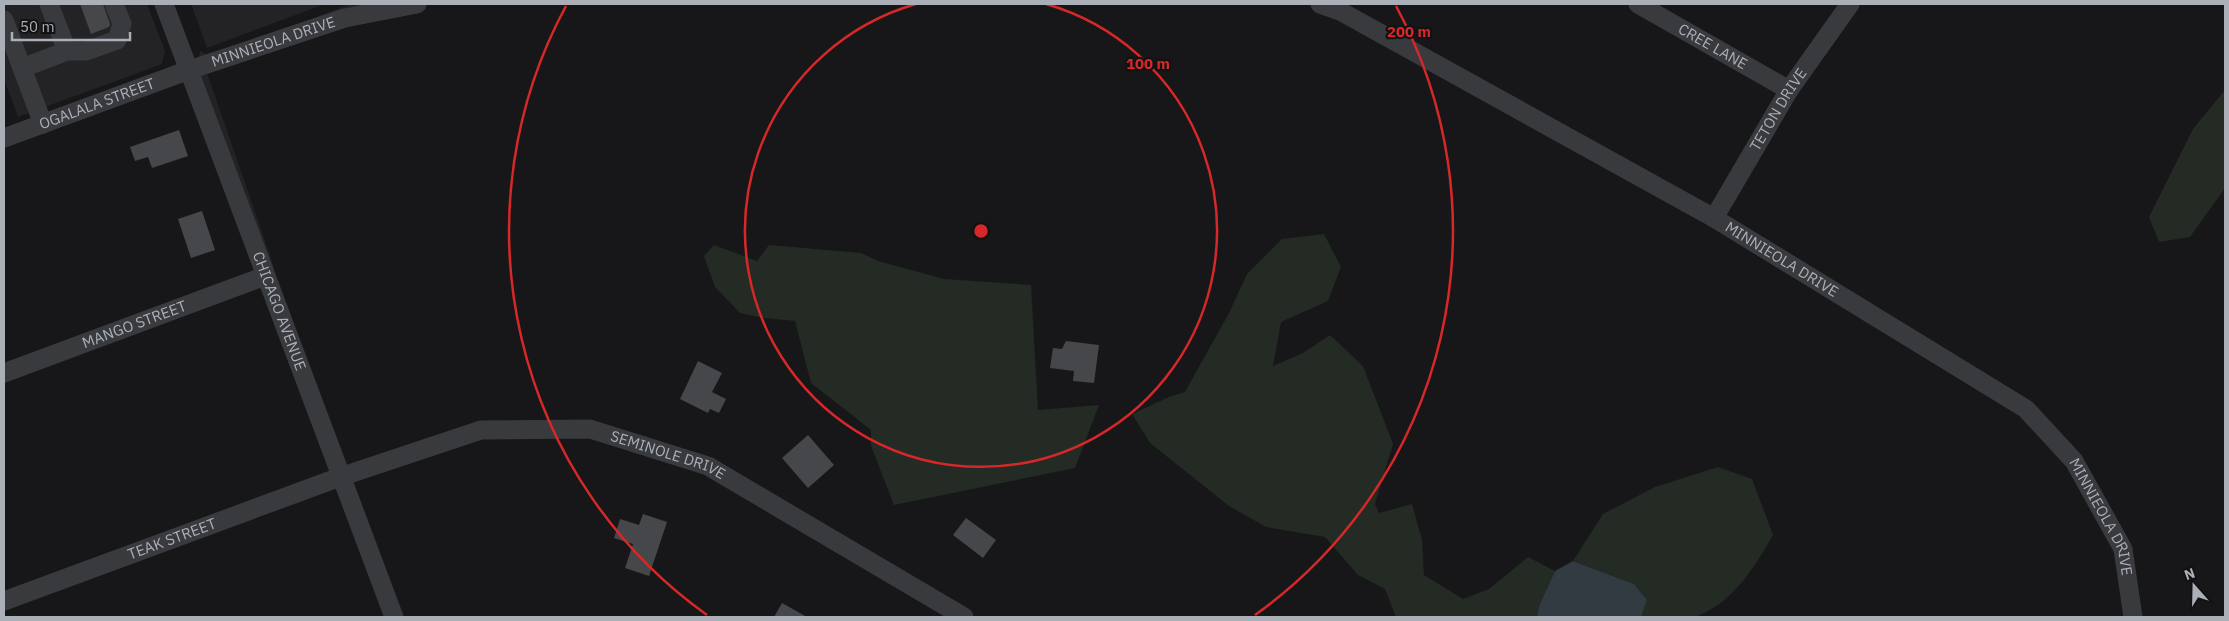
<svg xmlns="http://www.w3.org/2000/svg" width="2229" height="621" font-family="'IBM Plex Sans',sans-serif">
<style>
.built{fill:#232326}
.green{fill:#242a24}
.water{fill:#313b41}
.building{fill:#46474b}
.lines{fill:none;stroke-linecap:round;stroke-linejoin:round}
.minor{stroke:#393a3e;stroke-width:19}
.ring{fill:none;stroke:#d62828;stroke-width:2.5}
.labels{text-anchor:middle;stroke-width:4.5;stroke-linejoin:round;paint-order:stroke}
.street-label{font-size:15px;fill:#abafb7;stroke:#121214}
.centre{fill:#d62828;stroke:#121214;stroke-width:2.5}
.ring-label{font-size:15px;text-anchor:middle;font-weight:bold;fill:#d62828;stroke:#121214;stroke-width:4.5;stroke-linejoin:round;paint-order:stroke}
</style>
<rect width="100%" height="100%" fill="#171719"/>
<g class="built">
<path d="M4,4H147L165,51L162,64L18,117L4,79Z"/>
<path d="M191,4H325L207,48Z"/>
<path d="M351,4H395L205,67L274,267L273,268L197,68L200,51L210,56Z"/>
</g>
<g class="green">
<path d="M2225,90V188L2190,237L2159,242L2149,217L2193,129Z"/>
<path d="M1324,234L1341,267L1328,301L1281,322L1273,366L1303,353L1330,335L1363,366L1393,444L1375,504L1379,513L1412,504L1422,540L1424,575L1463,599L1489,589L1528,557L1555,571L1539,606L1537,617H1396L1385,589L1358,575L1325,537L1266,527L1229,506L1150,443L1132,414L1169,397L1185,392L1229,313L1247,274L1282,239Z"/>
<path d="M714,245L757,261L769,245L861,253L878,261L944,279L1031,285L1038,410L1099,405L1075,468L894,505L871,446V430L811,383L795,321L764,318L740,313L715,287L704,256Z"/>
<path d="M1718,467L1752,479L1773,535C1755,567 1732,604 1695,617C1682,621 1655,617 1641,617L1647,600L1634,584L1573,561L1603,514L1655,487Z"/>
</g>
<path class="water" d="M1573,561L1634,584L1647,600L1641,617H1537L1539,606L1555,571Z"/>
<g class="building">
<path d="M80,4H103L110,24L109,27L91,34Z"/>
<path d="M179,130L188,156L152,168L148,157L135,161L130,147Z"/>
<path d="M202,211L215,250L191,258L178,219Z"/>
<path d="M1066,341L1099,345L1094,383L1073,381L1074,371L1050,368L1053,348L1062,349Z"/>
<path d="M698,361L722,373L712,392L726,399L719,413L710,409L708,413L680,399Z"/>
<path d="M808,435L834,465L808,488L782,458Z"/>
<path d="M643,514L667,522L649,576L625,568L633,544L614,538L620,519L639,525Z"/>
<path d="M966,518L996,540L983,558L953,535Z"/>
<path d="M782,603L807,617H774Z"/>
</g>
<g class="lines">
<g class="minor">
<path id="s1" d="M164,4L394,617"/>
<path id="s2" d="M1320,4L1340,11L1714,218L2026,409L2074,461L2123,549L2133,617"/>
<path id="s3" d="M1638,4L1789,90"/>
<path d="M4,20L43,124"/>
<path d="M67,51H86L117,40L122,24L114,4"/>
<path d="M22,68L67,51L49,4"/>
<path id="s4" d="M4,138L189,70L345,18L417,4"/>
<path id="s5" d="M1714,218L1789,90L1850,4"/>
<path id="s6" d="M4,373L265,276"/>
<path id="s7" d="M4,601L340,477L481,430L590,429L708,466L964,617"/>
</g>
</g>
<g class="ring">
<path d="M1046 4A236 236 0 1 1 916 4"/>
<path d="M707 615A472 472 0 0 1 566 6M1396 6A472 472 0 0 1 1255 615"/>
</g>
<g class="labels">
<g class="street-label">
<text dy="5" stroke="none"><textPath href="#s4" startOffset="286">MINNIEOLA DRIVE</textPath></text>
<text dy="5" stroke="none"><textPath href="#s3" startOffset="86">CREE LANE</textPath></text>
<text dy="5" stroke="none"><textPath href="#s4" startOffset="99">OGALALA STREET</textPath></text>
<text dy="5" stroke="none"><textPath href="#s5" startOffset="126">TETON DRIVE</textPath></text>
<text dy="5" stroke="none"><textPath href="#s2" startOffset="528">MINNIEOLA DRIVE</textPath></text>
<text dy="5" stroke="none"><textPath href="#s1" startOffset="328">CHICAGO AVENUE</textPath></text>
<text dy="5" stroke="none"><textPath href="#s6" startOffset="139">MANGO STREET</textPath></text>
<text dy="5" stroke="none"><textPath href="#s7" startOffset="698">SEMINOLE DRIVE</textPath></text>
<text dy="5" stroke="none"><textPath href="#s2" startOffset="948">MINNIEOLA DRIVE</textPath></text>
<text dy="5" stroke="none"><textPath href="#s7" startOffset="179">TEAK STREET</textPath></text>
</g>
</g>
<circle cx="981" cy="231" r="8" class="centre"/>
<g class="ring-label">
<text x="1409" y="37">200 m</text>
<text x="1148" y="69">100 m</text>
</g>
<rect width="2229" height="621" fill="none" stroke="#abafb7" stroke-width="10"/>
<g transform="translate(2194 586) rotate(340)" stroke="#121214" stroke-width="4" paint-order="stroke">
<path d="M0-4L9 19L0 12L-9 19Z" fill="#abafb7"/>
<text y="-8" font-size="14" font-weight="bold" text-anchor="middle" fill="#abafb7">N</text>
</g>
<path d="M12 32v8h118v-8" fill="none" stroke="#abafb7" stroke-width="2.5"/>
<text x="20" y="32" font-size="15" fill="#abafb7" stroke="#121214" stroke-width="4" paint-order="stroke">50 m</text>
</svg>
